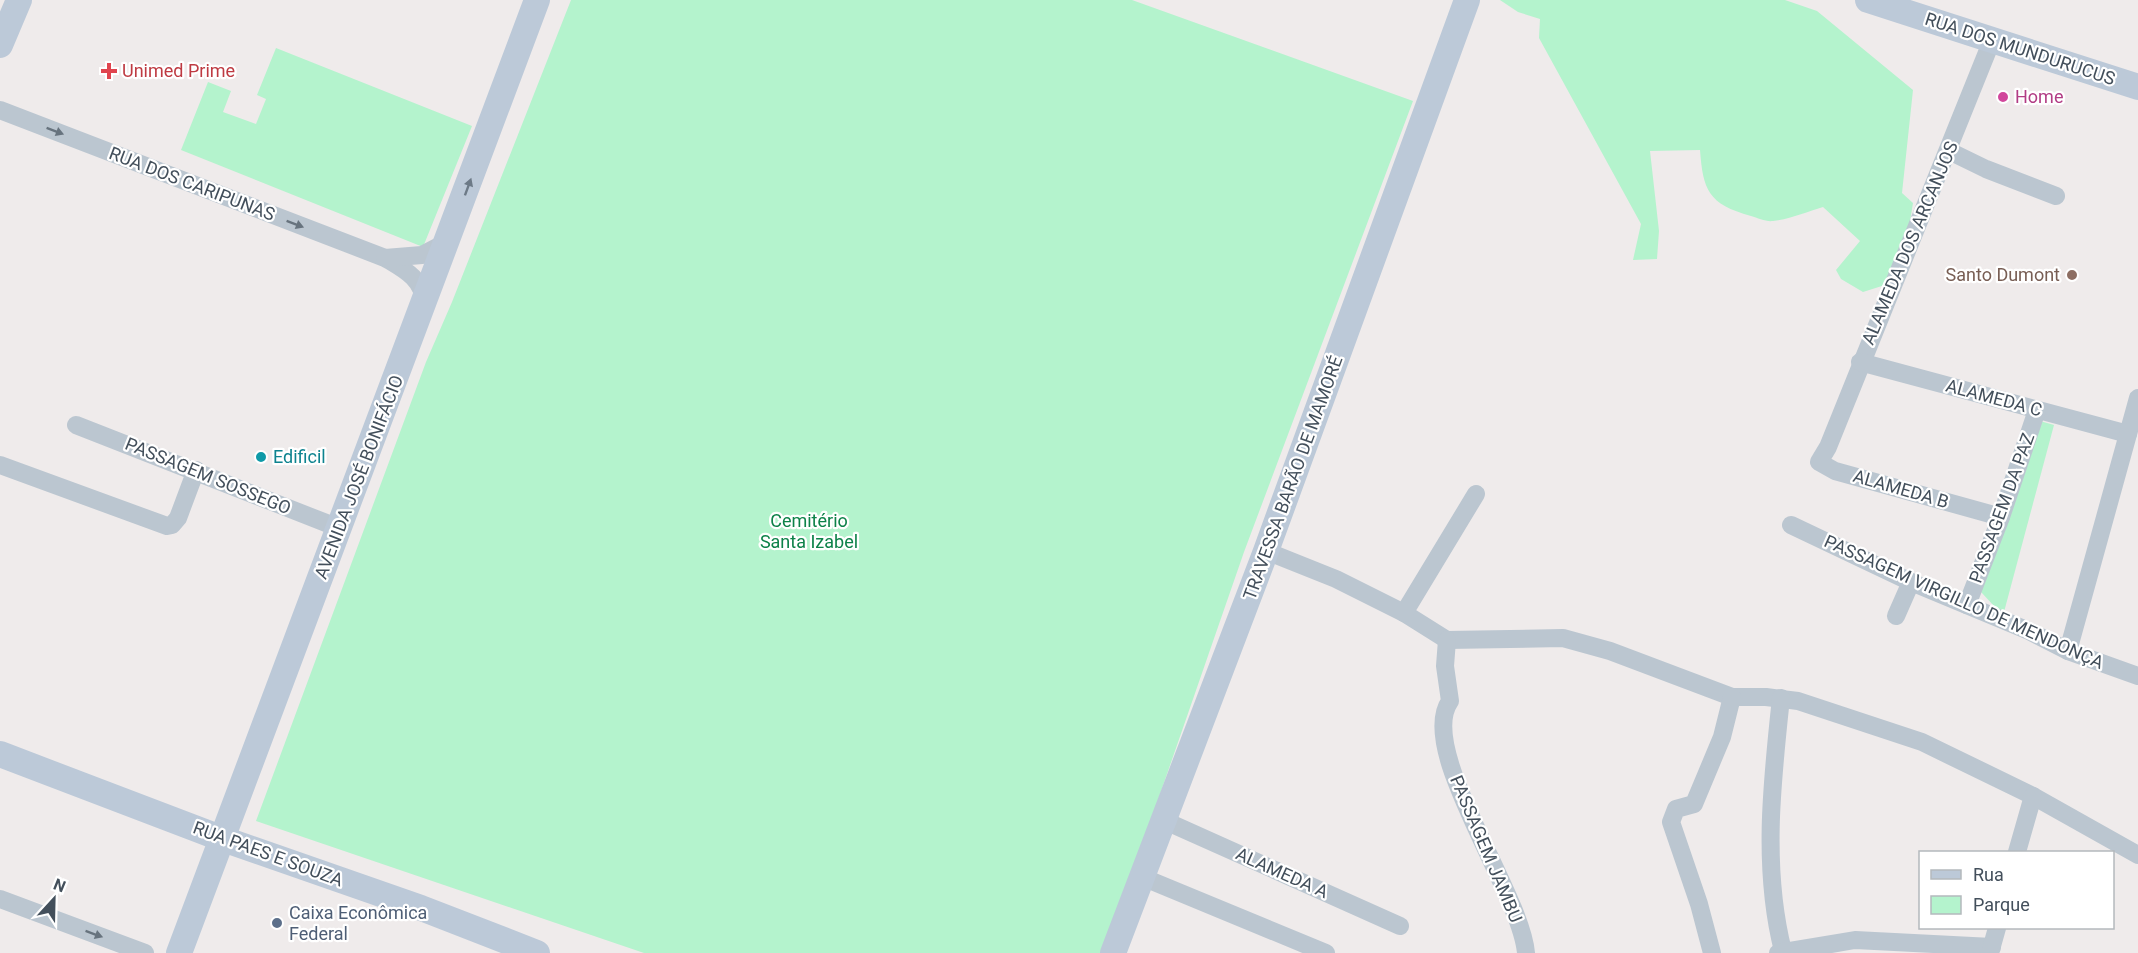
<svg xmlns="http://www.w3.org/2000/svg" width="2138" height="953" font-family="Roboto,sans-serif">
<style>
.green{fill:#b4f3cd}
.lines{fill:none;stroke-linecap:round;stroke-linejoin:round}
.street{stroke:#bbc6d0;stroke-width:18}
.secondary{stroke:#bcc9d8;stroke-width:26}
.oneway{fill:#67737e}
.oneway2{fill:#6d7a87}
.health-dot{fill:#e0444e;stroke:#fff;stroke-width:2}
.hotel-dot{fill:#d1479c;stroke:#fff;stroke-width:2}
.education-dot{fill:#8d6e63;stroke:#fff;stroke-width:2}
.culture-dot{fill:#0f9aa8;stroke:#fff;stroke-width:2}
.service-dot{fill:#5c6f8a;stroke:#fff;stroke-width:2}
.labels{text-anchor:middle;stroke-width:4.5;stroke-linejoin:round;paint-order:stroke}
.street-label{font-size:18px;fill:#434f5b;stroke:#fff}
.health-label{font-size:18px;fill:#be3a42;stroke:#fff;text-anchor:start}
.hotel-label{font-size:18px;fill:#b23c85;stroke:#fff;text-anchor:start}
.education-label{font-size:18px;fill:#785e54;stroke:#fff;text-anchor:end}
.culture-label{font-size:18px;fill:#0d838f;stroke:#fff;text-anchor:start}
.park-label{font-size:18px;fill:#0d8249;stroke:#fff}
.service-label{font-size:18px;fill:#4e5e75;stroke:#fff;text-anchor:start}
</style>
<rect width="100%" height="100%" fill="#efebeb"/>
<g class="green">
<path d="M571,0H1132L1413,101L1244,552L1133,872L1100,953H644L256,821L426,362L452,302Z"/>
<path d="M1500,0H1785L1817,11L1913,90L1902,193L1913,203L1906,246L1885,285L1863,292L1841,279L1836,270L1860,241L1823,207C1807,212 1790,219 1773,221C1766,222 1758,218 1751,216C1708,204 1703,190 1700,150L1650,151L1659,231L1657,259L1633,260L1641,224L1539,38L1540,19L1518,12Z"/>
<path d="M276,48L472,126L423,247L181,150L208,82L231,91L223,112L256,124L266,99L257,95Z"/>
<path d="M2040,421L2054,425L2004,612L1994,606L1981,592Z"/>
</g>
<g class="lines">
<g class="street">
<path d="M1992,40L1828,447L1819,462L1835,471L2001,517"/>
<path d="M0,110L385,258C405,270 422,278 425,303"/>
<path d="M1949,151L1986,169L2056,196"/>
<path d="M385,258L422,255L447,242"/>
<path d="M1860,362L2128,434"/>
<path d="M76,425L339,528"/>
<path d="M0,465L167,526L172,525L178,518L196,470"/>
<path d="M1791,525L1911,582L2029,631L2068,651L2138,676"/>
<path d="M1266,551L1336,579L1404,613L1447,640L1563,638L1610,651L1732,697H1766L1798,701L1922,742L2033,796L2138,855"/>
<path d="M1967,605L2001,517L2037,410"/>
<path d="M1404,613L1476,494"/>
<path d="M1896,616L1911,582"/>
<path d="M1447,640L1445,666L1450,701C1416,749 1521,892 1526,953"/>
<path d="M2068,651L2138,398"/>
<path d="M1781,698C1772,782 1762,868 1783,951"/>
<path d="M1163,820L1400,926"/>
<path d="M2017,852L2033,796"/>
<path d="M1142,877L1326,953"/>
<path d="M0,899L145,953"/>
<path d="M1712,953L1699,904L1671,822L1676,809L1694,804L1722,737L1732,697"/>
<path d="M1778,953L1855,940L1992,947"/>
<path d="M1990,953L1997,928"/>
</g>
<g class="secondary">
<path d="M1868,0L2138,87"/>
<path d="M0,45L19,0"/>
<path d="M0,754L223,839L421,908L537,953"/>
<path d="M179,953L537,0"/>
<path d="M1113,953L1266,551L1467,0"/>
</g>
</g>
<defs><path id="oneway-solid" d="M-6-.8H1V-3.2L6.5 0L1 3.2V.8H-6Z" transform="scale(1.5)"/></defs>
<g class="oneway">
<use href="#oneway-solid" transform="translate(55 131) rotate(21)"/>
<use href="#oneway-solid" transform="translate(295 224) rotate(21)"/>
<use href="#oneway-solid" transform="translate(94 934) rotate(20)"/>
</g>
<use class="oneway2" href="#oneway-solid" transform="translate(468 187) rotate(-70)"/>
<path class="health-dot" d="M106 62h6v6h6v6h-6v6h-6v-6h-6v-6h6z"/>
<circle class="hotel-dot" cx="2003" cy="97" r="6"/>
<circle class="education-dot" cx="2072" cy="275" r="6"/>
<circle class="culture-dot" cx="261" cy="457" r="6"/>
<circle class="service-dot" cx="277" cy="923" r="6"/>
<g class="labels">
<g class="street-label">
<text transform="translate(2020 49) rotate(18)" y="6">RUA DOS MUNDURUCUS</text>
<text transform="translate(192 184) rotate(21)" y="6">RUA DOS CARIPUNAS</text>
<text transform="translate(1910 243) rotate(-67)" y="6">ALAMEDA DOS ARCANJOS</text>
<text transform="translate(1994 398) rotate(15)" y="6">ALAMEDA C</text>
<text transform="translate(208 476) rotate(22)" y="6">PASSAGEM SOSSEGO</text>
<text transform="translate(359 477) rotate(-69)" y="6">AVENIDA JOSÉ BONIFÁCIO</text>
<text transform="translate(1293 478) rotate(-70)" y="6">TRAVESSA BARÃO DE MAMORÉ</text>
<text transform="translate(1901 489) rotate(16)" y="6">ALAMEDA B</text>
<text transform="translate(2002 508) rotate(-70)" y="6">PASSAGEM DA PAZ</text>
<text transform="translate(1964 602) rotate(24)" y="6">PASSAGEM VIRGILLO DE MENDONÇA</text>
<text transform="translate(1486 849) rotate(67)" y="6">PASSAGEM JAMBU</text>
<text transform="translate(268 854) rotate(20)" y="6">RUA PAES E SOUZA</text>
<text transform="translate(1282 873) rotate(24)" y="6">ALAMEDA A</text>
</g>
<g class="health-label">
<text x="122" y="77">Unimed Prime</text>
</g>
<g class="hotel-label">
<text x="2015" y="103">Home</text>
</g>
<g class="education-label">
<text x="2060" y="281">Santo Dumont</text>
</g>
<g class="culture-label">
<text x="273" y="463">Edificil</text>
</g>
<g class="park-label">
<text x="809" y="527">Cemitério<tspan x="809" dy="21">Santa Izabel</tspan></text>
</g>
<g class="service-label">
<text x="289" y="919">Caixa Econômica<tspan x="289" dy="21">Federal</tspan></text>
</g>
</g>
<rect x="1919" y="851" width="195" height="78" fill="#ffffff" stroke="#b4b9bd" stroke-width="1.5"/>
<rect x="1931" y="870" width="30" height="9" fill="#bcc9d8" stroke="#b4b9bd" stroke-width="1.5"/>
<text x="1973" y="881" font-size="18" fill="#434f5b">Rua</text>
<rect x="1931" y="896" width="30" height="18" fill="#b4f3cd" stroke="#b4b9bd" stroke-width="1.5"/>
<text x="1973" y="911" font-size="18" fill="#434f5b">Parque</text>
<g transform="translate(54 899) rotate(22)" stroke="#ffffff" stroke-width="4.5" paint-order="stroke">
<path d="M0-4.5L10 22L0 15L-10 22Z" fill="#434f5b"/>
<text y="-9" font-size="16" font-weight="bold" text-anchor="middle" fill="#434f5b">N</text>
</g>
</svg>
